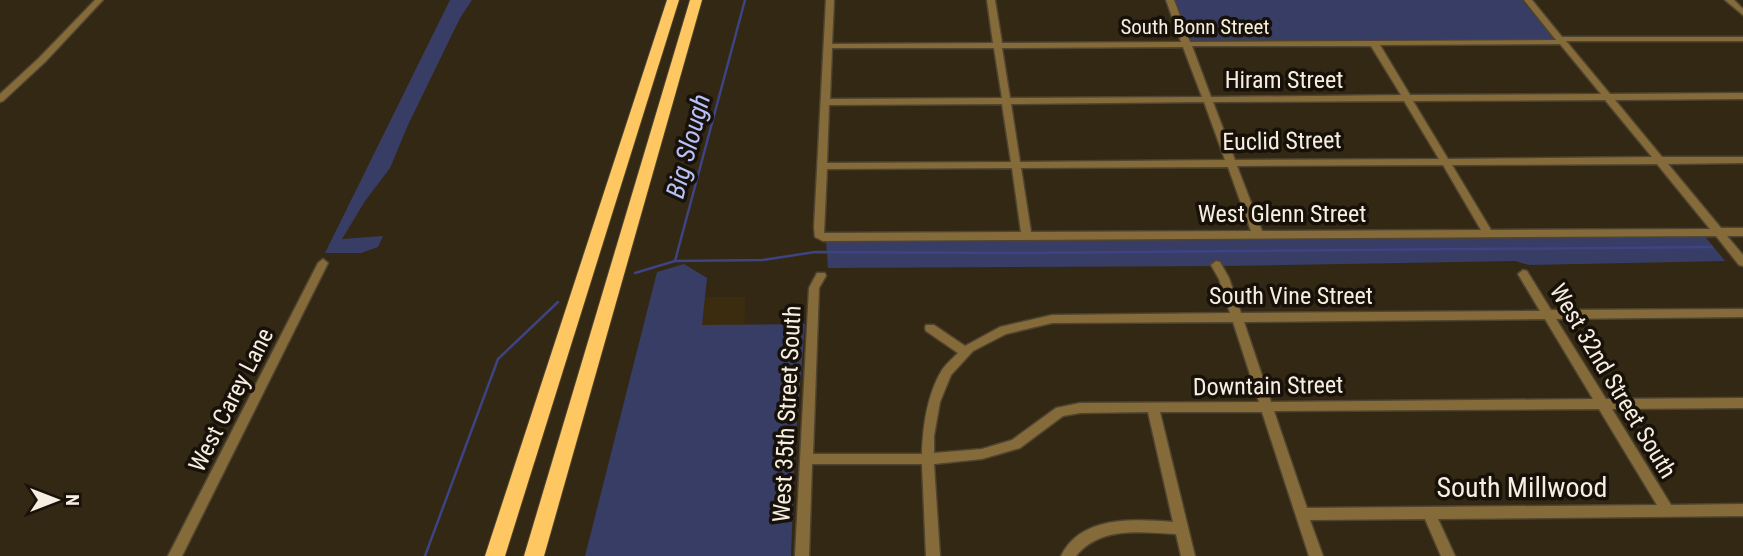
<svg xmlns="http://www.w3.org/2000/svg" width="1743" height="556" font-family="'Roboto Condensed',sans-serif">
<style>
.built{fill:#3b2c10}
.green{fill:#383d66}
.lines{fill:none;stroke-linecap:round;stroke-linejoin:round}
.stream{stroke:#3d4383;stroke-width:2.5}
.minor-casing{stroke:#4e4430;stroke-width:3}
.highway-casing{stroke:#4e4430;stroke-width:2}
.minor{fill:#866b3a;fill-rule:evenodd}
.highway{fill:#fec762;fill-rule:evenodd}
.labels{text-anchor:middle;stroke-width:7;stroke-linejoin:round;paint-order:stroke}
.far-street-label{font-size:21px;fill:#f6eee1;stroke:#171109}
.street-label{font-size:24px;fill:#f6eee1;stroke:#171109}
.water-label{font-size:26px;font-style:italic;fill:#b7c1fb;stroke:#171109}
.near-street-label{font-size:28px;fill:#f6eee1;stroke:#171109}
</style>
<rect width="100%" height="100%" fill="#332813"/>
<path class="built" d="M705,297H746L744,325H701Z"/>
<g class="green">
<path d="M450,0H472L460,18L408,125L390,168L365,201L342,239L383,236L378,247L361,253H325Z"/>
<path d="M1173,0H1522L1554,39L1189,41Z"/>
<path d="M1703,234L1725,261L1529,265L1515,261L1223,266L828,268L826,241Z"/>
<path d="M684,264L707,278L702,325L805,324L795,446L791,556H585L657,272Z"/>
</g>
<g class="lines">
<g class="stream">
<path d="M675,261L763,260L815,252L1021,253L1712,247"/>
<path d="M635,273L675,261L745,0"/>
<path d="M425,556L498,359L558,302"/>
</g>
<defs>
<g id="minor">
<path d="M95,0H103L45,62L3,101L0,102V94L39,58Z"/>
<path d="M826,0H834L832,44L993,43L987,0H995L1002,43L1181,42L1166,0H1174L1190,42L1556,40L1524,0H1532L1562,37H1743V41H1566L1610,94L1743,93V99L1615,100L1662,157H1743V163L1668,164L1721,228H1743V236H1727L1743,255V266L1739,265L1716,236L823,241L815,237L814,227ZM1560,44L1601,94L1410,95L1380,45ZM1192,46H1371L1401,95L1211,97ZM1183,47L1202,97L1010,98L1002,48ZM832,48H994L1002,98L830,99ZM1605,100L1652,157L1448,159L1413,101ZM1404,101L1439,159L1235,160L1213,102ZM1204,102L1225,160L1020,162L1011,104ZM1002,104L1011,162L827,163L829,105ZM1657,164L1710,229L1491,230L1452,165ZM1443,165L1481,230L1262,231L1237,166ZM1228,167L1251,231L1031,232L1021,168ZM1012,168L1021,232L824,233L827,169Z"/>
<path d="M1725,0H1734L1743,9V15Z"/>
<path d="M323,259L328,263L182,556H168L318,263Z"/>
<path d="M1216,261L1220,262L1229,278L1241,313L1540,311L1518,274L1523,270L1527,271L1551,310L1743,309V317L1556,319L1606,399L1743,398V408L1612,409L1671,505L1743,504V516L1438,519L1455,556H1441L1425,519L1310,520L1323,556H1309L1262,412H1160L1195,556H1181L1176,534C1141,532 1100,526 1076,556H1061C1081,515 1135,519 1173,522L1148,412L1080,413L1063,416L1020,448L982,459L934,464L940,556H926L922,464H812L809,556H795L809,288L817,273H825L826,276L819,288L813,454H922C923,425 927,395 942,370C946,364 953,358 958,353L926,331L925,328L926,325H934L965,346L1000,327L1052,315L1230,313L1219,279L1211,265ZM1545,319L1593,399L1271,402L1244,322ZM1233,322L1259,402L1080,403L1056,408L1012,440L982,449L934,453V436L940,402L951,375L973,351L1006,334L1052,323ZM1599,409L1657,505L1307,508L1274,411Z"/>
</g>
<g id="highway">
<path d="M667,0H679L505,556H485Z"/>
<path d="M690,0H702L544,556H524Z"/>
</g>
</defs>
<use href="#minor" class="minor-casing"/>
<use href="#highway" class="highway-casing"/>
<use href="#minor" class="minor"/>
<use href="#highway" class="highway"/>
</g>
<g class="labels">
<g class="far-street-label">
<text x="1195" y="34">South Bonn Street</text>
</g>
<g class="street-label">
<text x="1284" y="88">Hiram Street</text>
<text transform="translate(1282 141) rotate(-1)" y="8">Euclid Street</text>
<text x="1282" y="222">West Glenn Street</text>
<text x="1291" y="304">South Vine Street</text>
<text transform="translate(1613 381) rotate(59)" y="8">West 32nd Street South</text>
<text transform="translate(1268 386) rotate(-1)" y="8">Downtain Street</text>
<text transform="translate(231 400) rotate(-63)" y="8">West Carey Lane</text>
<text transform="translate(787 414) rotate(-87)" y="8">West 35th Street South</text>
</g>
<g class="water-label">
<text transform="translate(688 146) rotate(-75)" y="9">Big Slough</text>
</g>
<g class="near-street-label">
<text x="1522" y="497">South Millwood</text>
</g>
</g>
<g transform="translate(56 500) rotate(90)" stroke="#171109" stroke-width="5" paint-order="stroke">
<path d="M0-5L12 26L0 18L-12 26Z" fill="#f6eee1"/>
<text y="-10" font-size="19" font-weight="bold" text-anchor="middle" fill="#f6eee1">N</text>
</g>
</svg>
